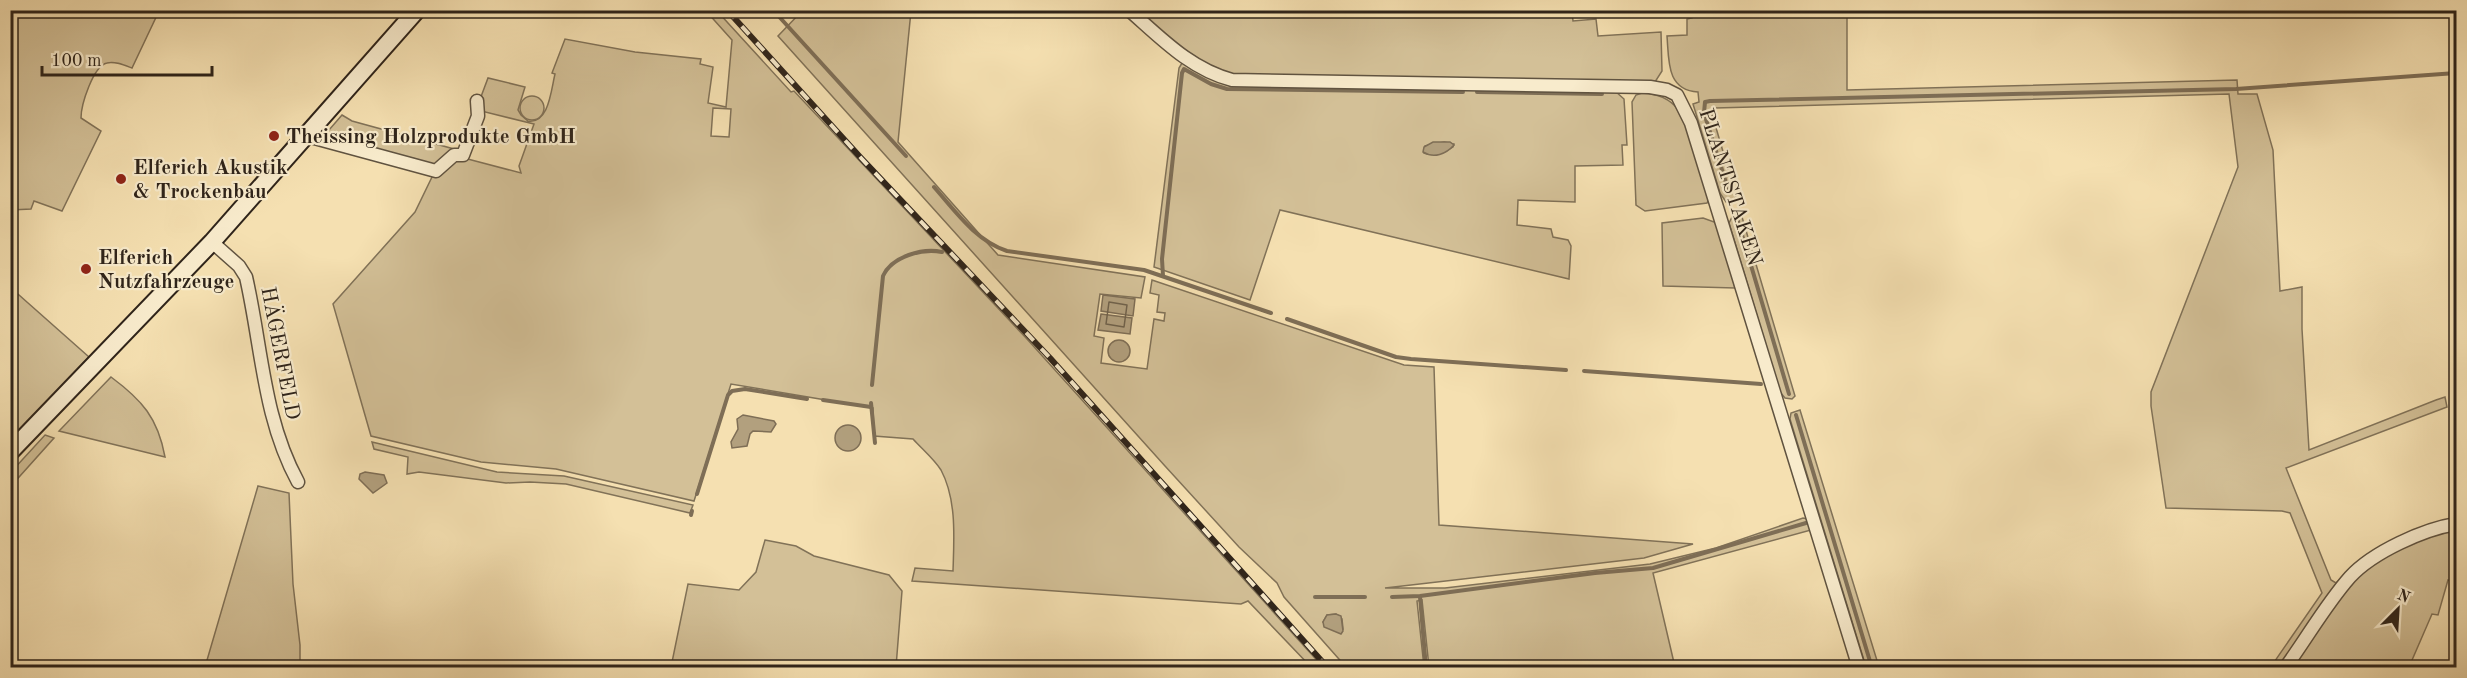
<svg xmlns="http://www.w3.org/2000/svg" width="2467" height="678" font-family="'Old Standard TT',serif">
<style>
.green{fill:#d3c097;stroke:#817258;stroke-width:1.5;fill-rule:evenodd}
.water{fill:#b2a07e;stroke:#7e6e56;stroke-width:1.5}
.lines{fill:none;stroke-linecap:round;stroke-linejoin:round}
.shore{stroke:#70624c;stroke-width:1.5}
.stream{stroke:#7e6e56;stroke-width:4}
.minor-casing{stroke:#605340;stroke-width:15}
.secondary-casing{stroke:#2f241a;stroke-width:20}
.minor{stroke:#f8ebcc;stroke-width:12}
.secondary{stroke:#f8ebcc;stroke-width:16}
.rail-casing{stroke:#2f241a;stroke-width:6}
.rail{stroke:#f8ebcc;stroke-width:4;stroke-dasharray:11;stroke-linecap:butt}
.poi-dot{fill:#8f2418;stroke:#f8ebcc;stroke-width:2}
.labels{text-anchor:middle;stroke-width:4.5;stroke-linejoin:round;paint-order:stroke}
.poi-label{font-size:21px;font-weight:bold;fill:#2f241a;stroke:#f8ebcc;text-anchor:start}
.street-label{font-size:21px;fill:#2f241a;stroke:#f8ebcc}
</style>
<rect width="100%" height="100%" fill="#f5e0b1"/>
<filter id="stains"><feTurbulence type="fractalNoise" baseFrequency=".00333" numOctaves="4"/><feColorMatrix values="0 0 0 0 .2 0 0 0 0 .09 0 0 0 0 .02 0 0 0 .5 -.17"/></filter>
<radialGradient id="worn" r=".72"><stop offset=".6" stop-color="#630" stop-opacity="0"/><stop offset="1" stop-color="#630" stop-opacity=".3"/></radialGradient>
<g class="green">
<path d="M10,11H159L132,68C124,65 115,61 107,63C93,66 81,105 81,118L101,131L62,211L34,201L31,209L11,210Z"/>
<path d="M706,11H717L791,92L794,91L1027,339L1323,667H1311L1248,601L1241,604L912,581L915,568L953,571C954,539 957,500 941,470C934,459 922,449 913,439L874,436L873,408L731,384L694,501L556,469L481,462L371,436L333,304L415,212L433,175L451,162L464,158L521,173L519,166L534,124L481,111L479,102L488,78L525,87L518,110L521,115L528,121C549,124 551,90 555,74L552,73L565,39L635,52L701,59L700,64L713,67L708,103L726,107L732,40ZM713,108L731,109L729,137L711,136Z"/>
<path d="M802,11H911L898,142L998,255L1145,277L1141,298L1100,294L1094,336L1104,338L1101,363L1147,369L1154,319L1164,321L1165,313L1157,312L1159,295L1150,293L1152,280L1404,365L1434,367L1439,525L1693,544L1644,558L1385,588H1445L1650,564L1716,548L1803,518L1808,519L1811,530L1653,573L1675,667H1429L1422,600L1417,601L1424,667H1346L1284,597L1277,583L1239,547L1165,466L778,36ZM1336,614L1342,619L1343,629L1323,622L1327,615Z"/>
<path d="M1136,11H1572L1573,21L1596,19L1598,36L1661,32L1662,71L1655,82L1233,76L1196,61Z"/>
<path d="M1692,11H1847V90L2237,80L2238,94H2257L2273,150L2280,291L2302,287V329L2309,450L2436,400L2445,397L2447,407L2286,468L2331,580L2336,583C2365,553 2415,525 2456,518V520L2368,558L2281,667L2270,668L2322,593L2290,513L2282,511L2166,508L2151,406V392L2238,167L2229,94L1715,108L1712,114L1736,196L1734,200L1726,202L1720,193L1693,104L1699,102L1698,92C1666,90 1669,60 1667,36L1687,35V19L1692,18Z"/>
<path d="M1182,63H1186L1204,73L1615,91L1624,99L1627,145H1622L1623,165L1575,166V202L1518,200L1517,225L1551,229L1553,237L1568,240L1571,246L1569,279L1280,210L1250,300L1154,267L1179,68ZM1444,142L1454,144L1453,147C1445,153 1433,157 1424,153L1425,146Z"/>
<path d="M1642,93C1680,95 1685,119 1694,150C1699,166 1704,183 1709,199L1707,203L1645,211L1636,205L1632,102L1636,95Z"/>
<circle cx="532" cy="108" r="12"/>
<path d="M342,115L352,121L454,149L436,169L322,138Z"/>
<path d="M1737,214L1742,217L1795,396L1792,399L1785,398L1780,392L1729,223L1732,217Z"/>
<path d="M1703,218L1717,223L1724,241L1735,288L1663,286L1662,223Z"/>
<path d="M10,287L89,357L10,441Z"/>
<path d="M111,377C142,400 158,418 165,457L59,431Z"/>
<path d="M1800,410L1879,667H1866L1790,419L1791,413Z"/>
<path d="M45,435L54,438L11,486V472Z"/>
<path d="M372,442L497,472L564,476L693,505L690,513L566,484L530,482L506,483L419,472L407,474L408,457L374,449Z"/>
<path d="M258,486L289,493L293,584L300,645V667H205Z"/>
<path d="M2456,528V582L2448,580L2438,615L2432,614L2409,667L2291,668C2310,640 2328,609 2350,583C2373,556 2423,537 2456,528Z"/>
<path d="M765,540L796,546L814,556L889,575L902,591L896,667H671L688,584L739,590L756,572Z"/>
</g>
<g class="water">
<path d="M1433,142H1450L1454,145C1446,154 1434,159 1423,152L1424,147Z"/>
<path d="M1103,295L1135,299L1133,316L1101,311Z"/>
<path d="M1101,314L1132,318L1130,334L1098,330Z"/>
<circle cx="1119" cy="351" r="11"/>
<path d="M743,415L774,421L776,424L771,432L753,431L750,434L747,446L732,448L731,442L738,429L737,419Z"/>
<circle cx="848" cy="438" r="13"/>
<path d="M365,472L384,475L387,483L373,493L359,479L360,474Z"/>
<path d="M1327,615L1336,614L1341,616L1343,631L1341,634L1324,627L1323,622Z"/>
</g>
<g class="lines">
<path class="shore" d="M1109,302L1127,305L1124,327L1106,324Z"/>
<g class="stream">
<path d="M773,10L906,156"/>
<path d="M1477,92L1602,94"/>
<path d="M934,187C956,212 975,240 1007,251L1144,270L1271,313"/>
<path d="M1729,192L1704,113L1705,102L1710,101L2236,89L2456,73"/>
<path d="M1737,218L1789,394"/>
<path d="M1163,276L1162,259L1182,73L1184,69L1211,84L1227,89L1463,92"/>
<path d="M1287,319L1396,357L1411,359L1566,370"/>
<path d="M1584,371L1761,384"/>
<path d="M872,385L883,276C892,256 923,248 942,252"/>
<path d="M823,400L871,407"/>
<path d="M871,403L875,443"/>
<path d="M1796,415L1872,668"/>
<path d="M697,494L728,395L732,391L745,389L807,399"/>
<path d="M691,515L692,511"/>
<path d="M1315,597H1365"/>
<path d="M1392,597L1420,596L1595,573L1653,568L1806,523"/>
<path d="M1420,597L1426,668"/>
</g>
<defs>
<g id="minor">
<path d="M399,10L409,19"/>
<path d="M1129,10C1161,38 1190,69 1232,80L1650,87L1667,90L1677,95L1691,123L1859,668"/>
<path d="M307,136L436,171L454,155H463L478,116L477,101"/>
<path d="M212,242L239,266L246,277C262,347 263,418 298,482"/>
<path d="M2285,668C2307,638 2326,604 2350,577C2373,552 2424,529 2456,524"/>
</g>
<path id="secondary" d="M10,452L212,242L417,10"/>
</defs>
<use href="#minor" class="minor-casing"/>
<use href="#secondary" class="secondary-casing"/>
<use href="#minor" class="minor"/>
<use href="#secondary" class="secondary"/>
<defs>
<path id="rail" d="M727,10L861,158L1050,358L1328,668"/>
</defs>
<use href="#rail" class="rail-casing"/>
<use href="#rail" class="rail"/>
</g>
<g class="poi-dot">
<circle cx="274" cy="136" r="6"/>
<circle cx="121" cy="179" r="6"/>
<circle cx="86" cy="269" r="6"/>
</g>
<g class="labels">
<g class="poi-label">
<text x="286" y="143">Theissing Holzprodukte GmbH</text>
<text x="133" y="174">Elferich Akustik<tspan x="133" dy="24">&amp; Trockenbau</tspan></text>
<text x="98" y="264">Elferich<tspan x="98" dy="24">Nutzfahrzeuge</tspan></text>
</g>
<g class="street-label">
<text transform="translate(1731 187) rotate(72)" y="7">PLANTSTAKEN</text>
<text transform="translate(281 353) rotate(79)" y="7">HÄGERFELD</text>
</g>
</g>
<rect width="2467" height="678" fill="none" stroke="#f5e0b1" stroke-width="36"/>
<rect x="12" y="12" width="2443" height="654" fill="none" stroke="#2f241a" stroke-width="3"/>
<rect x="18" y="18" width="2431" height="642" fill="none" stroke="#2f241a" stroke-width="1.5"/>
<g transform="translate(2398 609) rotate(24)" stroke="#f8ebcc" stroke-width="4.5" paint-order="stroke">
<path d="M0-4.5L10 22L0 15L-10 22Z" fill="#2f241a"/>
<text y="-9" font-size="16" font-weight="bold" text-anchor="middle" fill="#2f241a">N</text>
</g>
<path d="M42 66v9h170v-9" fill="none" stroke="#2f241a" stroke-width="3"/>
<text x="51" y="66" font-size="18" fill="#2f241a" stroke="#f8ebcc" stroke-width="4.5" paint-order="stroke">100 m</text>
<rect width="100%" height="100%" filter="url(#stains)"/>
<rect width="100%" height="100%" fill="url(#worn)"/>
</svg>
